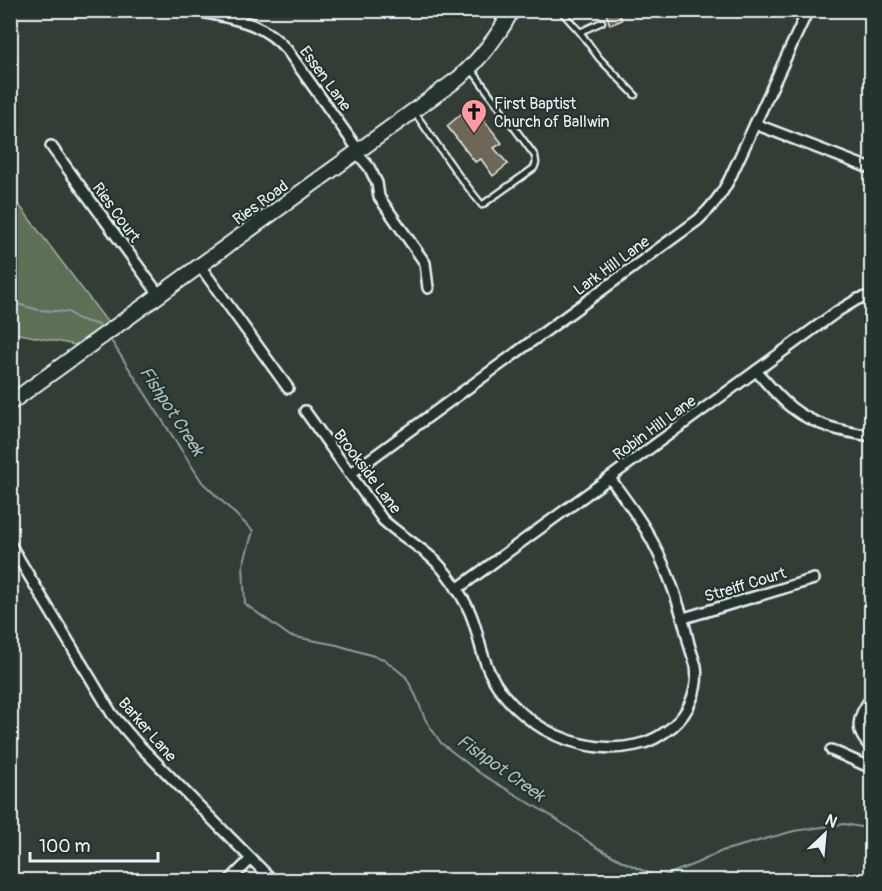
<svg xmlns="http://www.w3.org/2000/svg" width="882" height="891" font-family="Pangolin,sans-serif">
<style>
.green{fill:#5d7054;stroke:#a2b0a6;stroke-width:1.5}
.lines{fill:none;stroke-linecap:round;stroke-linejoin:round}
.stream{stroke:#869ea3;stroke-width:2}
.building{fill:#6e6657;stroke:#e8f1f8;stroke-width:1.5}
.lane-casing{stroke:#e8f1f8;stroke-width:9}
.street-casing{stroke:#e8f1f8;stroke-width:14}
.secondary-casing{stroke:#e8f1f8;stroke-width:18}
.lane{stroke:#26332d;stroke-width:4.5}
.street{stroke:#26332d;stroke-width:9}
.secondary{stroke:#26332d;stroke-width:14}
.labels{text-anchor:middle;stroke-width:4.5;stroke-linejoin:round;paint-order:stroke}
.street-label{font-size:16px;fill:#e8f1f8;stroke:#26332d}
.poi-label{font-size:16px;fill:#e8f1f8;stroke:#26332d;text-anchor:start}
.water-label{font-size:18px;font-style:italic;fill:#a6babf;stroke:#26332d}
</style>
<rect width="100%" height="100%" fill="#343d35"/>
<filter id="ink" filterUnits="userSpaceOnUse"><feTurbulence type="fractalNoise" baseFrequency=".0167" numOctaves="2"/><feDisplacementMap in="SourceGraphic" scale="12" xChannelSelector="R" yChannelSelector="G"/><feConvolveMatrix kernelMatrix="1 2 1 2 8 2 1 2 1" color-interpolation-filters="sRGB"/></filter>
<g filter="url(#ink)">
<path class="green" d="M10,193L108,323L75,345L15,333L11,335Z"/>
<g class="lines">
<g class="stream">
<path d="M10,302L39,310L68,312L78,319L99,325"/>
<path d="M112,342L202,482L253,531L243,565L245,604L290,636L337,645L384,659L406,677L416,696L425,719L441,743L481,774L553,817L596,847L624,862L659,878L697,863L722,851L794,831L844,824L872,829"/>
</g>
</g>
<g class="building">
<path d="M605,10H618L622,20L610,25Z"/>
<path d="M472,105L502,143L494,148L508,164L493,176L481,159L475,162L447,126Z"/>
</g>
<g class="lines">
<defs>
<g id="lane">
<path d="M560,10L580,32L599,58L635,95"/>
<path d="M580,32L602,22"/>
<path d="M415,113L459,176L482,205L534,168L536,163L535,156L472,70"/>
</g>
<g id="street">
<path d="M192,10C230,19 260,19 287,50L359,151"/>
<path d="M494,10L507,21"/>
<path d="M10,11L11,10"/>
<path d="M755,124L872,169"/>
<path d="M51,146L160,296"/>
<path d="M357,153L369,167L377,183L379,197L425,263L428,288"/>
<path d="M200,266L288,388"/>
<path d="M756,371C768,384 779,398 792,408C815,426 844,432 872,436"/>
<path d="M305,411L383,520C396,532 411,541 426,553C443,566 457,587 467,606C476,622 478,641 484,658C492,684 511,706 533,722C561,742 601,753 636,745C651,742 660,736 672,727C689,713 699,689 696,666C694,659 691,652 689,644C680,604 667,566 646,530C635,512 622,495 610,478"/>
<path d="M350,474L698,220C711,208 721,196 729,180L808,10"/>
<path d="M10,544L112,714L136,742L272,880"/>
<path d="M457,589L838,311L858,299L872,295"/>
<path d="M684,618L814,579"/>
<path d="M872,697C857,716 853,731 872,748"/>
<path d="M831,750L867,766H872"/>
<path d="M230,880L251,859"/>
</g>
<path id="secondary" d="M10,403L459,78C481,58 498,37 512,10"/>
</defs>
<use href="#lane" class="lane-casing"/>
<use href="#street" class="street-casing"/>
<use href="#secondary" class="secondary-casing"/>
<use href="#lane" class="lane"/>
<use href="#street" class="street"/>
<use href="#secondary" class="secondary"/>
</g>
</g>
<defs>
<symbol id="church-pin" viewBox="-11 -11 22 30"><path d="M0 17L-7.5 6A9.5 9.5 0 1 1 7.5 6Z" fill="#ff9aa2" stroke="#26332d"/><path d="M-1.2-6h2.4v3.5h3.3v2.4h-3.3V6h-2.4V-.1h-3.3v-2.4h3.3Z" fill="#111"/></symbol>
</defs>
<g fill-rule="evenodd">
<use href="#church-pin" x="459" y="97" width="30" height="40"/>
</g>
<g class="labels">
<g class="street-label">
<text transform="translate(326 78) rotate(54)" y="6">Essen Lane</text>
<text transform="translate(260 202) rotate(-36)" y="6">Ries Road</text>
<text transform="translate(117 212) rotate(54)" y="6">Ries Court</text>
<text transform="translate(611 265) rotate(-36)" y="6">Lark Hill Lane</text>
<text transform="translate(654 427) rotate(-36)" y="6">Robin Hill Lane</text>
<text transform="translate(368 471) rotate(53)" y="6">Brookside Lane</text>
<text transform="translate(745 584) rotate(-17)" y="6">Streiff Court</text>
<text transform="translate(148 729) rotate(49)" y="6">Barker Lane</text>
</g>
<g class="poi-label">
<text x="494" y="109">First Baptist<tspan x="494" dy="18">Church of Ballwin</tspan></text>
</g>
<g class="water-label">
<text transform="translate(172 411) rotate(57)" y="6">Fishpot Creek</text>
<text transform="translate(501 768) rotate(35)" y="6">Fishpot Creek</text>
</g>
</g>
<rect width="882" height="891" fill="none" stroke="#26332d" stroke-width="36"/>
<rect x="18" y="18" width="846" height="855" fill="none" stroke="#e8f1f8" stroke-width="2" filter="url(#ink)"/>
<g transform="translate(825 834) rotate(26)" stroke="#26332d" stroke-width="4.5" paint-order="stroke">
<path d="M0-4.5L10 22L0 15L-10 22Z" fill="#e8f1f8"/>
<text y="-9" font-size="16" font-weight="bold" text-anchor="middle" fill="#e8f1f8">N</text>
</g>
<path d="M30 852v9h128v-9" fill="none" stroke="#e8f1f8" stroke-width="3"/>
<text x="39" y="852" font-size="18" fill="#e8f1f8" stroke="#26332d" stroke-width="4.5" paint-order="stroke">100 m</text>
</svg>
